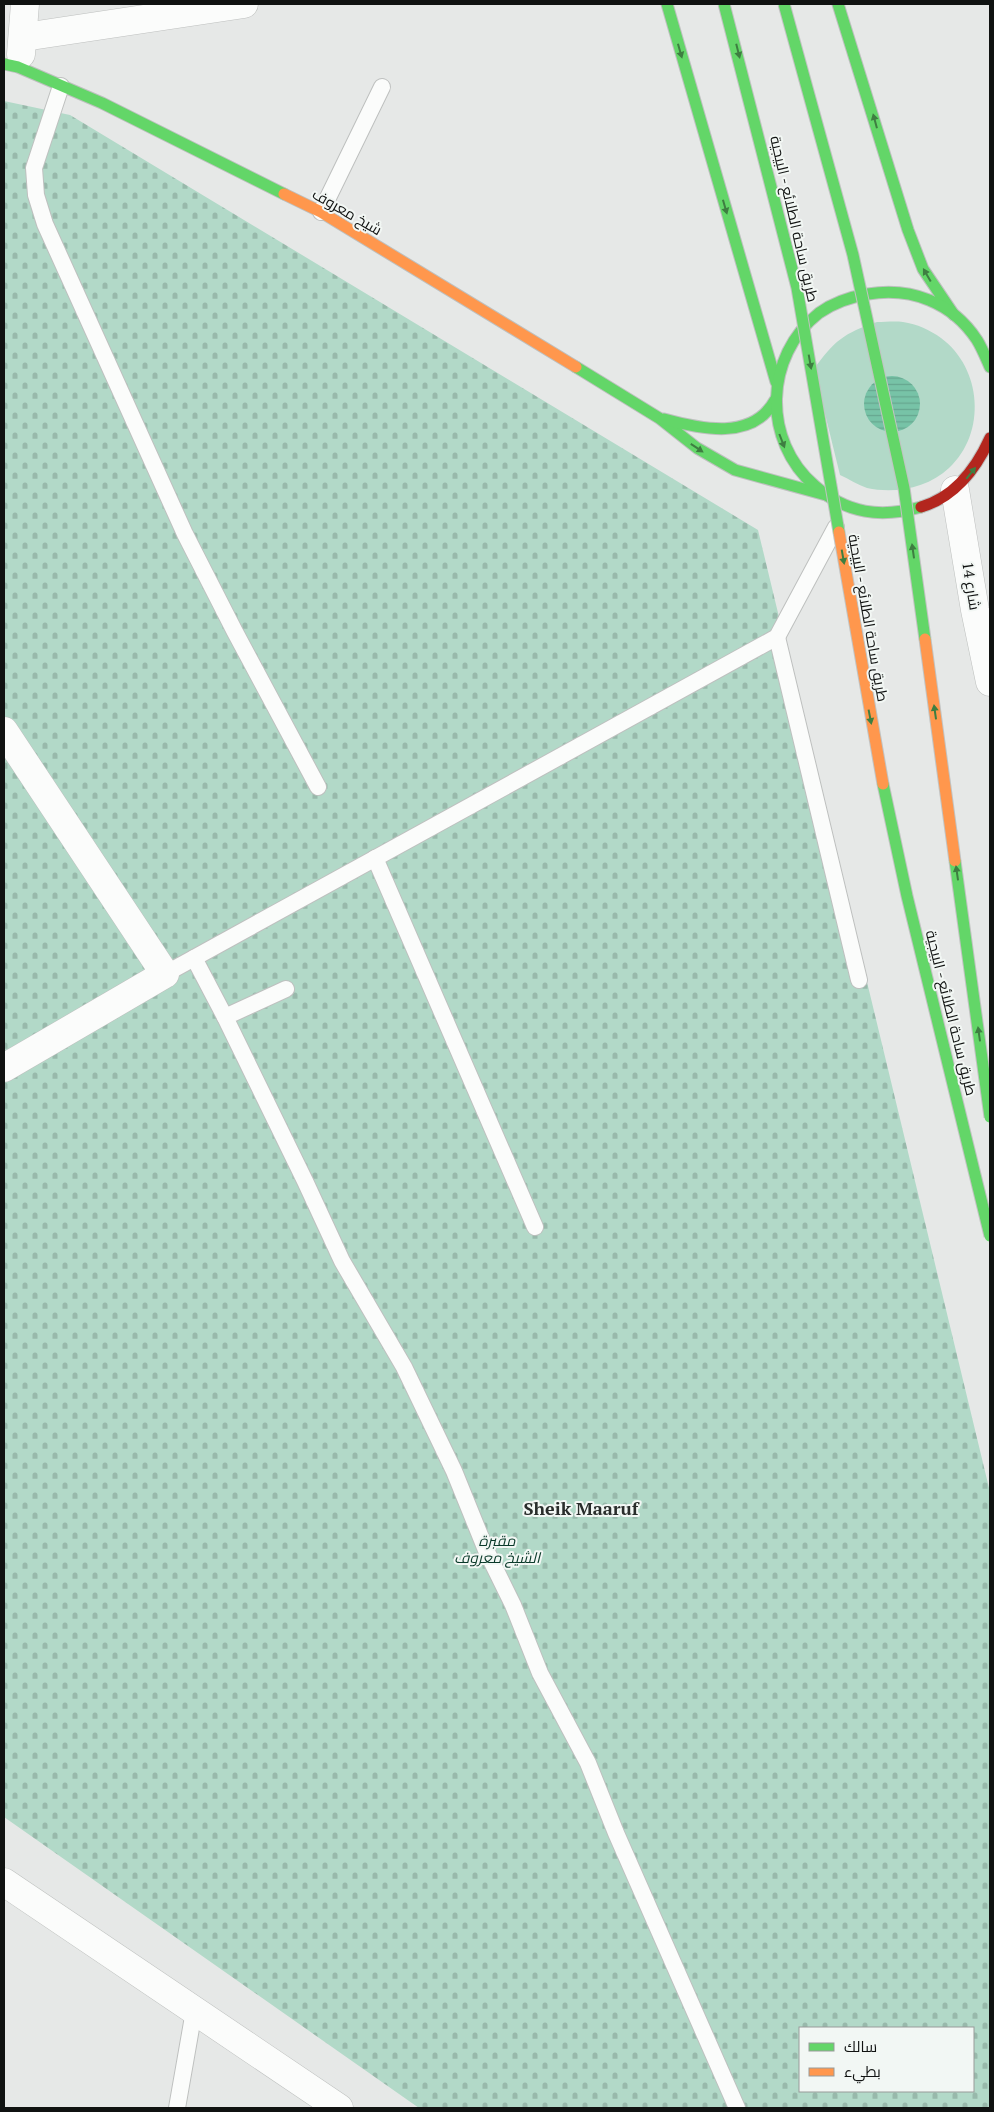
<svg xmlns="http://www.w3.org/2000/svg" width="994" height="2112" font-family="'PT Serif',Cairo,serif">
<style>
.grass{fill:#b2d9c8}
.cemetery{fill:url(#cemetery-stones);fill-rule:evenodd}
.water{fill:url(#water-rules)}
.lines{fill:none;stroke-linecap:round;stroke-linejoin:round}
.lane-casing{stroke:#bec0bf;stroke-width:18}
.street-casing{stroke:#bec0bf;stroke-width:29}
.fast-casing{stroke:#bec0bf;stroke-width:13}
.slow-casing{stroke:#bec0bf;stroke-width:13}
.jam-casing{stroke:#bec0bf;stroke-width:13}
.lane{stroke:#fbfcfb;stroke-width:16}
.street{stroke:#fbfcfb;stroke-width:28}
.fast{stroke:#63d668;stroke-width:11}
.slow{stroke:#ff974d;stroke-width:11}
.jam{stroke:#b3261e;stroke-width:11}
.fast-bridge-casing{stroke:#c2c3c2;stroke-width:13;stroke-linecap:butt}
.slow-bridge-casing{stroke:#c2c3c2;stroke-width:13;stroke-linecap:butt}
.fast-bridge{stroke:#63d668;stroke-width:11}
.slow-bridge{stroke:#ff974d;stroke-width:11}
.oneway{fill:#3e7e41}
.labels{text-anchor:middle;stroke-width:4;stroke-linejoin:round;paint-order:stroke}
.street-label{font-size:15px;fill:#101211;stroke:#f2f7f4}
.park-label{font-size:15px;font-style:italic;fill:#093929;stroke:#f2f7f4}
.quarter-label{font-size:18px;font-weight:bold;fill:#292d2b;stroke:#f2f7f4}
</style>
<defs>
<pattern id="cemetery-stones" width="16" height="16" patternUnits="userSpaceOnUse" patternTransform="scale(1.25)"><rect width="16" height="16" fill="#b2d9c8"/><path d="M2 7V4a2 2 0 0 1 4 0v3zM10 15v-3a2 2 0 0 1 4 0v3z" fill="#98b9ab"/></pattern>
<pattern id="water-rules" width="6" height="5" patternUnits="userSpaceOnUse" patternTransform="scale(1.25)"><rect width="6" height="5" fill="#77c3a7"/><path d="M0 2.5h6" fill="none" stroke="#66a68f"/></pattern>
</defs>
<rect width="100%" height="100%" fill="#e6e8e7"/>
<path class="grass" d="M877,322C885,322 895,321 903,322C917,324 930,330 941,338C982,368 987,433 949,468C928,488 895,494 867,488C858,485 849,479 840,475L814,369C834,341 844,333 877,322Z"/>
<path class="cemetery" d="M4,101L70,115L758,530L990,1492V2108H419L4,1817ZM800,2028H973V2091H800Z"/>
<circle class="water" cx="892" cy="404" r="28"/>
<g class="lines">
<defs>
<g id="lane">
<path d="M61,86L34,168L36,195L45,224L185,534L235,632L318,787"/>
<path d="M321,212L382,87"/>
<path d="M777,637L859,980"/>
<path d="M375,858L535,1227"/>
<path d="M194,958L225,1017"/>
<path d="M165,974L777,637L836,527"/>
<path d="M286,989L225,1017L305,1181L342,1261L404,1367L454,1471L486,1550L513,1605L540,1673L588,1763L616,1833L737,2108"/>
<path d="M177,2108L194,2011"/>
</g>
<g id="street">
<path d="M24,37L244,4"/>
<path d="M21,54L25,4"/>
<path d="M955,490L975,610L990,682"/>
<path d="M4,731L165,974L4,1068"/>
<path d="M4,1882L339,2108"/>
</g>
<g id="fast">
<path d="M667,4L776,382"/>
<path d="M838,4L908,230L923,269L954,315"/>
<path d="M4,64L18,67L102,103L284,194"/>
<path d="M576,367L659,418L697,448L735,470L826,495"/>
<path d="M664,419C701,429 753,441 775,400"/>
<path d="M921,507C881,518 847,514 815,486C762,441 764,356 819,313C833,303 850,297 868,294C911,287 952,302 977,340C982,348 986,358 990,367"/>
</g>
<path id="slow" d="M284,194L321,212L576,367"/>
<path id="jam" d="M921,507C955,497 976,469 990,438"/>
</defs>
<use href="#lane" class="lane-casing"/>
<use href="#street" class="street-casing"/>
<use href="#fast" class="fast-casing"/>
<use href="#slow" class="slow-casing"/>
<use href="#jam" class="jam-casing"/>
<use href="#lane" class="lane"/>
<use href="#street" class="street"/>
<use href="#fast" class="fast"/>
<use href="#slow" class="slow"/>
<use href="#jam" class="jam"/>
<defs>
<g id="fast-bridge">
<path d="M724,4L797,288L839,532"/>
<path d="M784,4L853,255L904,488L925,639"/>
<path d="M883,784L907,896L990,1236"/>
<path d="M955,861L990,1117"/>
</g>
<g id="slow-bridge">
<path d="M839,532L883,784"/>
<path d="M925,639L955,861"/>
</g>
</defs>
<use href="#fast-bridge" class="fast-bridge-casing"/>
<use href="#slow-bridge" class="slow-bridge-casing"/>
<use href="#fast-bridge" class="fast-bridge"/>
<use href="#slow-bridge" class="slow-bridge"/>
</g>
<defs><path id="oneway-solid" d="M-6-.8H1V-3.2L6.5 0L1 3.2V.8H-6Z" transform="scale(1.25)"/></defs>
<g class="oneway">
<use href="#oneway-solid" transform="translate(680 51) rotate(74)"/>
<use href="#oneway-solid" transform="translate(738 51) rotate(76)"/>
<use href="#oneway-solid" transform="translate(875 121) rotate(-105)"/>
<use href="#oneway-solid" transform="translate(725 207) rotate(74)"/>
<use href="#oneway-solid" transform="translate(927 275) rotate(-120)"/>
<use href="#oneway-solid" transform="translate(810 362) rotate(80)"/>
<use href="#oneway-solid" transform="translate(782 441) rotate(69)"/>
<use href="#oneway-solid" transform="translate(697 448) rotate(34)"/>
<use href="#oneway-solid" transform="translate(971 473) rotate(-51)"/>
<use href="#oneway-solid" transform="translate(913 551) rotate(-98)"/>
<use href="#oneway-solid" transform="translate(843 557) rotate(80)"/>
<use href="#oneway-solid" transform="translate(935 712) rotate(-98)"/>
<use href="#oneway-solid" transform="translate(870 717) rotate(79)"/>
<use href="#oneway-solid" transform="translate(957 873) rotate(-98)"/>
<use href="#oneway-solid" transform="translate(979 1034) rotate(-98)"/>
</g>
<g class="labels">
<g class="street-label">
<text transform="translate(347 212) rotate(30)" y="5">شیخ معروف</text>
<text transform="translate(794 219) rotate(77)" y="5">طريق ساحة الطلائع - البيجية</text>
<text transform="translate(971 586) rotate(81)" y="5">شارع 14</text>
<text transform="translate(868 618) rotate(80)" y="5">طريق ساحة الطلائع - البيجية</text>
<text transform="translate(951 1013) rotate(76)" y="5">طريق ساحة الطلائع - البيجية</text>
</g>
<g class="park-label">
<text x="497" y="1546">مقبرة<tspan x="497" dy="17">الشيخ معروف</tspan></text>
</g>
<g class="quarter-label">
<text x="581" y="1515">Sheik Maaruf</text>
</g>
</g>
<rect width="994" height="2112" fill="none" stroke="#101211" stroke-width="10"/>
<rect x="799" y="2027" width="175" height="65" fill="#f2f7f4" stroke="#989b99"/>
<rect x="809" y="2043" width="25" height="8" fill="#63d668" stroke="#989b99"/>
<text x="844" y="2052" font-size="15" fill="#101211">سالك</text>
<rect x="809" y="2068" width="25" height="8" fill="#ff974d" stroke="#989b99"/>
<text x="844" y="2077" font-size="15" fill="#101211">بطيء</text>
</svg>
